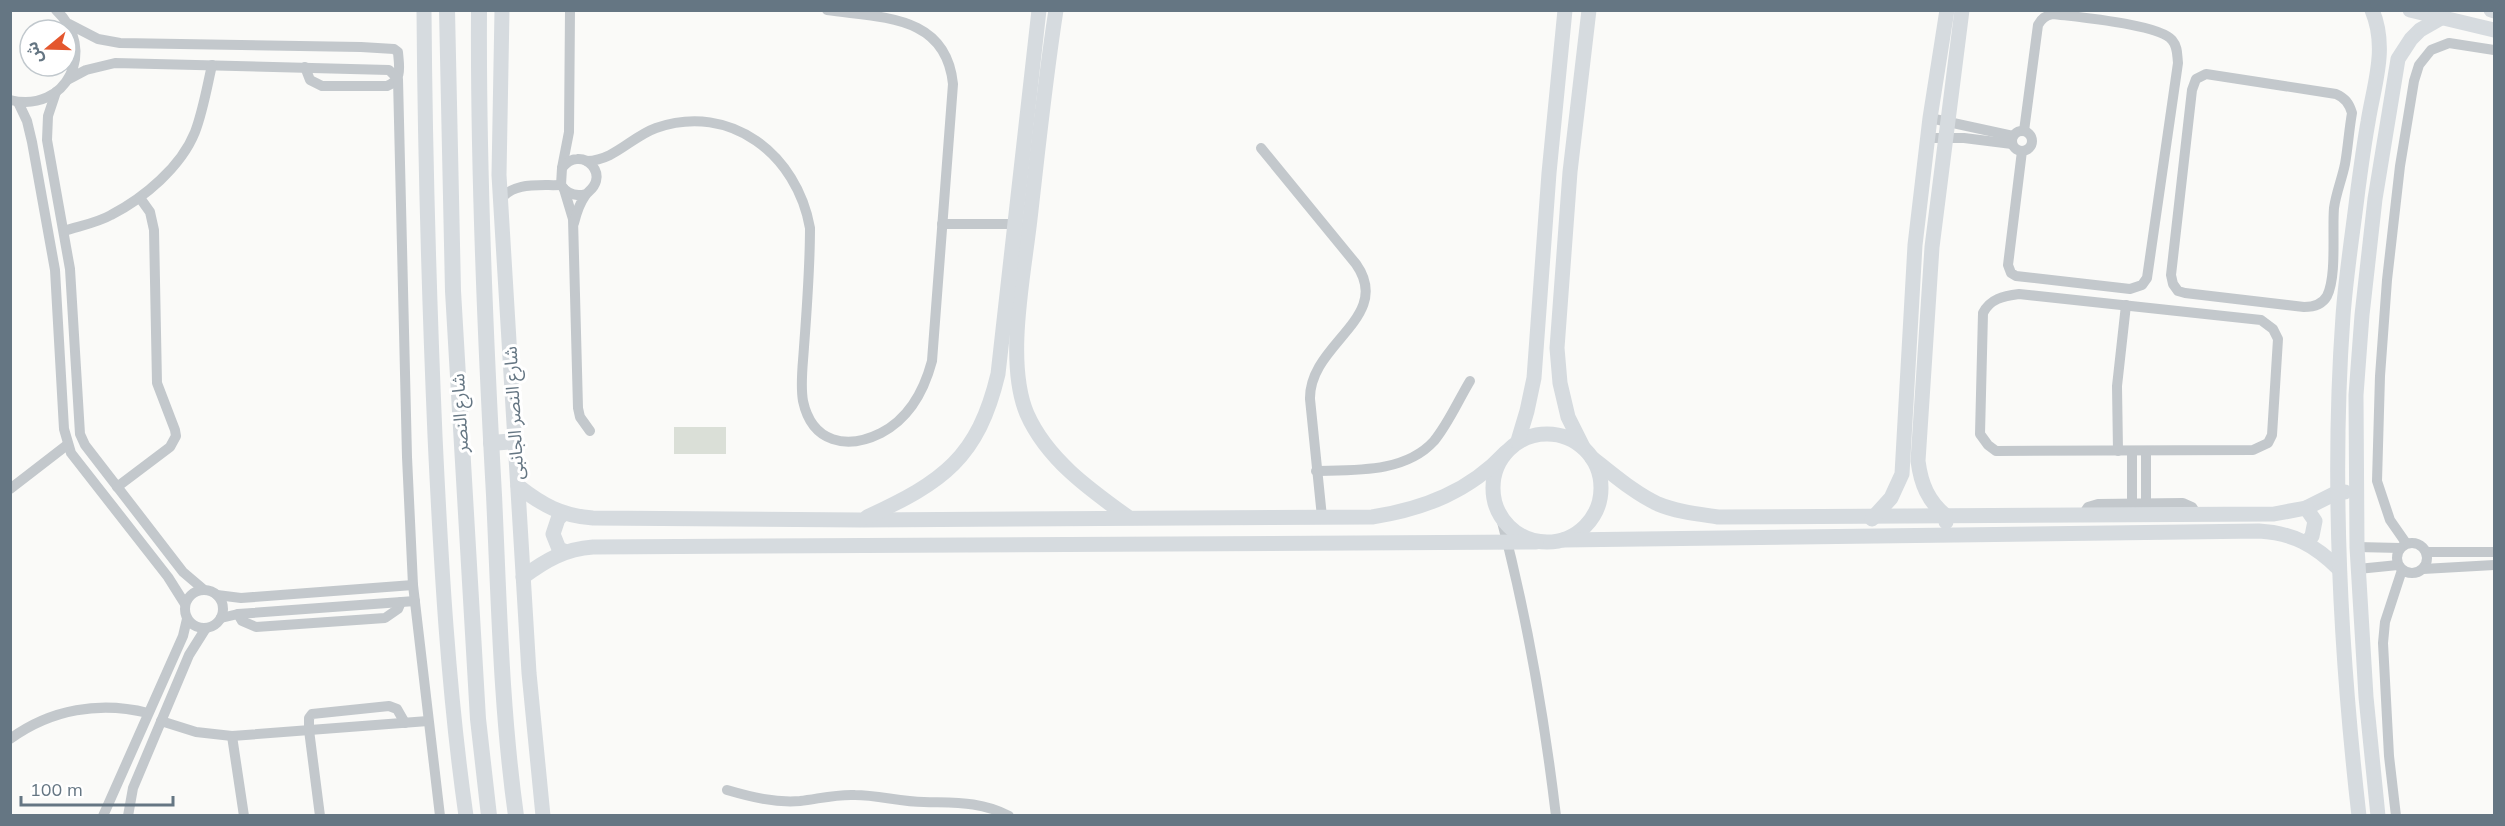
<svg xmlns="http://www.w3.org/2000/svg" width="2505" height="826" font-family="Mulish,'Noto Sans Arabic',sans-serif">
<style>
.park{fill:#dadfd7}
.lines{fill:none;stroke-linecap:round;stroke-linejoin:round}
.street{stroke:#c3c8cc;stroke-width:10}
.secondary{stroke:#d6dbdf;stroke-width:15}
.primary{stroke:#d6dbdf;stroke-width:16}
.labels{text-anchor:middle;stroke-width:6;stroke-linejoin:round;paint-order:stroke}
.street-label{font-size:18px;fill:#657683;stroke:#fff}
</style>
<rect width="100%" height="100%" fill="#fafaf8"/>
<rect class="park" x="674" y="427" width="52" height="27"/>
<g class="lines">
<g class="street">
<path d="M69,24L98,39L120,43L361,47L394,49L398,52C399,66 403,80 387,86H322L310,80L305,67"/>
<path d="M2206,74L2336,94C2345,98 2349,103 2352,113C2349,130 2348,147 2345,164C2342,179 2336,193 2334,208C2332,231 2337,276 2327,296C2322,305 2313,307 2304,307L2185,293L2178,291L2173,284L2171,275L2192,90L2196,79Z"/>
<path d="M69,79L86,70L115,63L389,70L398,79L407,457L413,585L440,816"/>
<path d="M56,92L48,116L47,140L70,269L80,434L85,445L183,572L203,589"/>
<path d="M10,100C67,114 98,49 56,10"/>
<path d="M18,102L27,121L32,142L55,270L64,429L71,453L168,577L185,604"/>
<path d="M1930,118L2013,136"/>
<circle cx="2022" cy="141" r="10"/>
<path d="M1928,138H1964L2012,144"/>
<path d="M1261,148L1356,264C1394,318 1309,343 1310,399L1322,517"/>
<path d="M2022,151L2008,265L2011,273L2016,276L2130,289L2142,285L2147,278L2178,63C2177,55 2178,47 2172,40C2159,24 2077,17 2053,14C2045,16 2042,18 2038,25L2024,131"/>
<path d="M587,161C615,160 631,137 656,128C731,102 797,155 810,228C810,268 807,307 804,347C803,364 800,384 803,401C812,443 847,450 881,433C910,418 924,391 932,361L953,84C946,14 881,18 827,10"/>
<path d="M562,168L569,132L570,10"/>
<path d="M564,189L573,219L578,408L580,417L590,431"/>
<path d="M501,200C512,181 542,186 561,185"/>
<path d="M574,223C576,215 579,204 585,196C588,191 594,189 596,181C599,170 589,158 577,159C570,159 566,163 562,168L561,185C567,194 575,197 586,194"/>
<path d="M942,224H1015"/>
<path d="M64,231C79,226 97,223 111,215C144,198 181,167 195,132C203,111 207,87 212,65"/>
<path d="M2019,294L2261,320L2273,329L2278,339L2272,435L2268,443L2253,450L1996,451L1988,445L1980,434L1983,313C1990,299 2003,296 2019,294Z"/>
<path d="M2118,451L2117,386L2126,305"/>
<path d="M1316,471C1355,470 1405,473 1434,441C1448,424 1458,401 1470,381"/>
<path d="M117,487L170,447L176,436L175,430L157,383L154,230L150,212L140,198"/>
<path d="M10,489L67,445"/>
<path d="M2146,503V451"/>
<path d="M2132,504V451"/>
<path d="M2082,516L2088,507L2098,504L2183,503L2192,507L2197,515"/>
<path d="M1501,518C1527,616 1544,715 1556,816"/>
<circle cx="2412" cy="558" r="15"/>
<path d="M2406,543L2390,520L2377,481L2380,376L2387,280L2400,166L2414,81L2419,65L2431,50L2449,43L2494,50"/>
<path d="M2357,547L2400,548"/>
<path d="M2426,552H2494"/>
<path d="M2358,569L2398,565"/>
<path d="M2423,569L2494,565"/>
<circle cx="204" cy="609" r="19"/>
<path d="M217,595L241,598L413,585"/>
<path d="M238,614L242,621L256,627L385,618L398,609L401,602"/>
<path d="M221,618L238,614L415,601"/>
<path d="M161,721L196,732L232,736L428,721"/>
<path d="M232,736L244,816"/>
<path d="M10,739C51,709 100,701 148,713"/>
<path d="M727,790C751,797 775,803 800,801C818,799 836,794 855,795C878,795 901,802 924,802C955,803 980,801 1009,816"/>
<path d="M103,816L183,636L187,619"/>
<path d="M128,816L133,788L189,655L206,628"/>
<path d="M320,816L309,730V718L312,714L389,706L397,709L405,723"/>
<path d="M2396,816L2389,756L2383,643L2385,622L2402,570"/>
</g>
<g class="secondary">
<path d="M424,10C425,153 429,294 435,436C441,563 448,690 466,816"/>
<path d="M502,10L499,175L529,673L543,816"/>
<path d="M1056,10C1045,80 1038,149 1030,219C1024,274 1005,362 1027,414C1047,459 1089,489 1128,517"/>
<path d="M2410,10L2494,30"/>
<path d="M2491,10L2494,11"/>
<circle cx="1547" cy="488" r="54"/>
<path d="M1518,441L1527,411L1534,378L1549,173L1565,10"/>
<path d="M1583,447L1568,417L1560,383L1557,348L1570,172L1589,10"/>
<path d="M1592,458C1613,474 1634,493 1658,504C1677,512 1698,514 1718,517L2274,514L2306,508L2338,492H2345"/>
<path d="M518,486C542,505 562,516 593,518L862,520L1372,517C1424,509 1470,491 1506,452"/>
<path d="M2306,508L2315,521L2312,536L2307,542"/>
<path d="M563,514L558,519L553,534L559,549L564,551"/>
<path d="M867,517C943,482 978,458 998,374L1039,10"/>
<path d="M1872,519L1891,498L1902,474L1915,245L1930,118L1947,10"/>
<path d="M1946,522V516C1928,501 1921,484 1918,461L1932,247L1962,10"/>
<path d="M1563,540L2259,531C2293,533 2315,545 2339,569"/>
<path d="M523,577C546,560 565,549 593,547L1536,542"/>
<path d="M2359,816C2340,650 2331,482 2343,316C2346,274 2353,231 2358,189C2361,167 2364,144 2368,122C2374,84 2388,48 2372,10"/>
<path d="M2378,816L2366,697L2357,547L2356,395L2362,315L2375,199L2398,59L2411,39L2420,30L2441,18L2442,10"/>
</g>
<g class="primary">
<path d="M447,10L453,291L478,719L489,816"/>
<path d="M479,10C478,172 485,333 494,495C499,602 501,709 516,816"/>
<path d="M491,443L515,441"/>
</g>
</g>
<g class="labels">
<g class="street-label">
<text transform="translate(460 413) rotate(-93)" y="6">شارع النصر</text>
<text transform="translate(514 413) rotate(-93)" y="6">شارع النصر الجانبى</text>
</g>
</g>
<rect width="2505" height="826" fill="none" stroke="#657683" stroke-width="24"/>
<g transform="translate(48 48) rotate(251)"><circle r="28" fill="#ffffff" stroke="#c1c8cd" stroke-width="1.5"/>
<path d="M0-4.5L10 22L0 15L-10 22Z" fill="#e4572e"/>
<text y="-9" font-size="16" font-weight="bold" text-anchor="middle" fill="#657683">ش</text>
</g>
<path d="M21 796v9h152v-9" fill="none" stroke="#657683" stroke-width="3"/>
<text x="30" y="796" font-size="18" fill="#657683" stroke="#ffffff" stroke-width="4.5" paint-order="stroke">100 m</text>
</svg>
